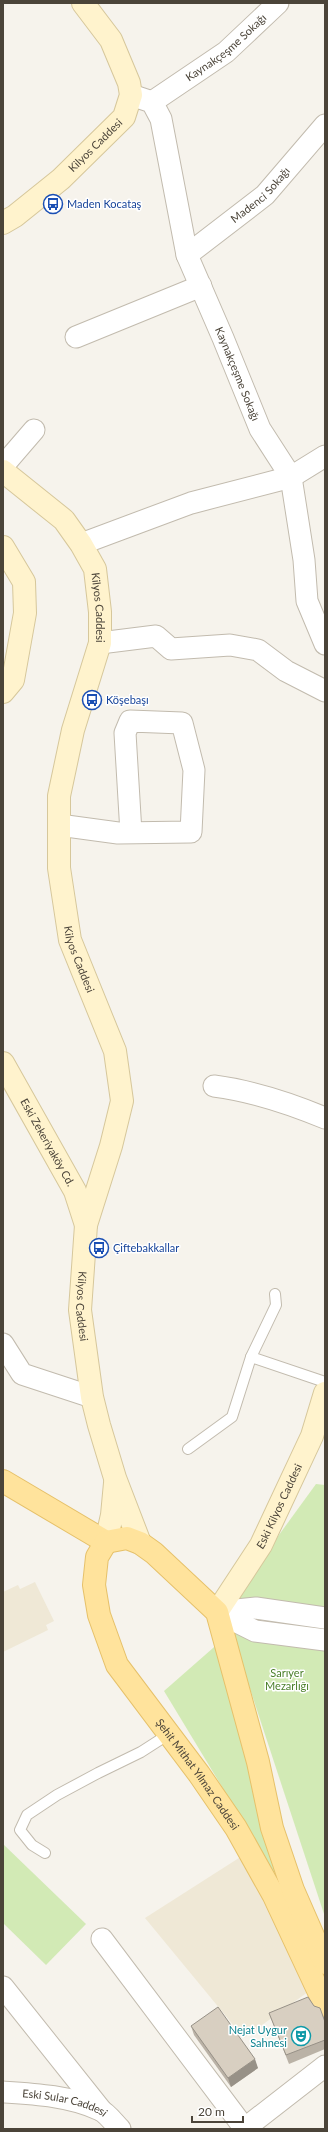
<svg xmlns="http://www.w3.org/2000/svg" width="328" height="2132" font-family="Lato,sans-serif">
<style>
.education{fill:#efe8d6}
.green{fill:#d2eab5}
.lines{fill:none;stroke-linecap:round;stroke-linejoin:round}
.lane-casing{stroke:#c2bbae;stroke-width:12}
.street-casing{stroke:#c2bbae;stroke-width:23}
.secondary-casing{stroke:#d6c79b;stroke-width:24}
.primary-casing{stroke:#e6c16a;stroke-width:24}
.lane{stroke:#fff;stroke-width:10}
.street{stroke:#fff;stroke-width:21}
.secondary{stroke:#fff3cd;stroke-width:22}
.primary{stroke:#ffe39c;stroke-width:22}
.wall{fill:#bab2a6}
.shaded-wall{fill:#979187}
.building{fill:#d8cfc1;stroke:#979187}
.labels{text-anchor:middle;stroke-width:3;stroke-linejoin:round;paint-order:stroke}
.street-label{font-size:11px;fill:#4b4439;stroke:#fff}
.transit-label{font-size:11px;fill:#164399;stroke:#fff;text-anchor:start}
.park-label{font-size:11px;fill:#4a7f2a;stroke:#fff}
.culture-label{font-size:11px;fill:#0d838f;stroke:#fff;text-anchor:end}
</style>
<rect width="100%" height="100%" fill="#f6f3ec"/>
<g class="education">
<path d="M35,1582L54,1621L46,1625L48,1630L3,1652V1592L18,1585L20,1589Z"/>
<path d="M242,1856L312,1989L244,2038L145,1918Z"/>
</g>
<g class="green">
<path d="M316,1484L325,1485V1615L228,1605Z"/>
<path d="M230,1628L325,1646V1917Z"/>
<path d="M221,1641L293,1872L276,1876L164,1691Z"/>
<path d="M3,1844L86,1924L46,1965L3,1923Z"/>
</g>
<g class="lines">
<defs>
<g id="lane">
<path d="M251,1357L325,1382"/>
<path d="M188,1449L232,1417L251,1357L276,1305L275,1294"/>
<path d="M45,1853L32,1845L20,1830L27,1815L57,1795L98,1773L141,1752L169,1734"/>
</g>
<g id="street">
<path id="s1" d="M131,95L152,102L161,119L187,255L223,338L260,429L291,477L304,560L307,601L325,644"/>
<path id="s2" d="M152,102L226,52L278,3"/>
<path id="s3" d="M187,255L265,195L325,125"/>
<path d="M76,337L201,286"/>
<path d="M3,466L34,430"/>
<path d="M81,544L191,503L291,477L325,456"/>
<path d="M100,643L156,636L171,649L230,645L258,650L286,671L325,691"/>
<path d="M59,825L118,833L191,832L194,770L182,723L130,721L125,733L131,833"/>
<path d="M214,1086C253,1091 289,1103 325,1118"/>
<path d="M3,1344L22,1374L92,1397"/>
<path d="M217,1612L255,1631L325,1640"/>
<path d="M217,1612L256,1608L325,1618"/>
<path d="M102,1939L245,2129"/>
<path d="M3,1987L101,2110"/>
<path id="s4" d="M3,2092C35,2094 71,2096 100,2110C107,2113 114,2123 120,2129"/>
<path d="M244,2129L325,2066"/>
</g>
<g id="secondary">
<path id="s5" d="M3,223L15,216L61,179L124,117L131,95L129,83L111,40L83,3"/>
<path id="s6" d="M3,471L64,520L81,544L95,569L100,612V643L73,730L59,796V868L70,940L115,1051L122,1101L111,1146L86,1225L80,1310L92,1397L99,1425L115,1478L140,1543"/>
<path d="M3,547L24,582L25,613L13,680L3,692"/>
<path id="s7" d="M3,1063L75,1191L86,1225"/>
<path d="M106,1542L112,1515L115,1483"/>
<path id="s8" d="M217,1612L261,1545L312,1436L325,1393"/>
</g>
<g id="primary">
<path d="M3,1481L106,1542"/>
<path id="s9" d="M106,1542L97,1557L94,1585L99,1615L117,1665L199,1774L236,1828L274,1896L325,2005"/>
<path d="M106,1542L127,1538L140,1543L154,1553L217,1612L258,1762L272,1828L293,1890L325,1963"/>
</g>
</defs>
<use href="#lane" class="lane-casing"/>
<use href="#street" class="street-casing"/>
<use href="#secondary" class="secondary-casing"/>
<use href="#primary" class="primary-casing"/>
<use href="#lane" class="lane"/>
<use href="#street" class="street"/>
<use href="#secondary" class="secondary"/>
<use href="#primary" class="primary"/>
</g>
<g class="wall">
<path d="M269,2013L325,2022V2049L289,2064Z"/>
<path d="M191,2026L258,2068L231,2087L194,2035Z"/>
</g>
<path class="shaded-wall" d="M255,2059L258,2068L231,2087L228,2078Z"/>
<g class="building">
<path d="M308,1997L314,2006L320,2008L325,2022V2040L286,2055L269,2013Z"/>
<path d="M218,2007L255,2059L228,2078L191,2026Z"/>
</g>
<defs>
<symbol id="bus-ring" viewBox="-11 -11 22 22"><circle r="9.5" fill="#fff" stroke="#1a4fb4" stroke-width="1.5"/><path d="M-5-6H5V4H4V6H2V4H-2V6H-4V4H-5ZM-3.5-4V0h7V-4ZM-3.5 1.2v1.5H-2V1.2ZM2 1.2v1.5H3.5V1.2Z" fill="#1a4fb4"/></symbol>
<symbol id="theatre-ring" viewBox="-11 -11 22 22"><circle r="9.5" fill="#fff" stroke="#0f9aa8" stroke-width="1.5"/><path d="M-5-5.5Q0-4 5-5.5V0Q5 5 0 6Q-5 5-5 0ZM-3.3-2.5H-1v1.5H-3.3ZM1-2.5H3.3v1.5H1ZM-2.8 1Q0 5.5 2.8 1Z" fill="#0f9aa8"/></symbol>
</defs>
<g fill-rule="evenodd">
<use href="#bus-ring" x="42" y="193" width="22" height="22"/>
<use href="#bus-ring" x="81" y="689" width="22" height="22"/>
<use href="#bus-ring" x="88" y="1237" width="22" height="22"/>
<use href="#theatre-ring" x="290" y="2025" width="22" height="22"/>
</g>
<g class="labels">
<g class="street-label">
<text dy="4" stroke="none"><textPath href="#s2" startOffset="92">Kaynakçeşme Sokağı</textPath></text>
<text dy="4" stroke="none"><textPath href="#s5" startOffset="121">Kilyos Caddesi</textPath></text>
<text dy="4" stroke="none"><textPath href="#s3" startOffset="95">Madenci Sokağı</textPath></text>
<text dy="4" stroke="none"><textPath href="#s1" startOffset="309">Kaynakçeşme Sokağı</textPath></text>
<text dy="4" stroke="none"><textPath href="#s6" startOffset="175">Kilyos Caddesi</textPath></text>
<text dy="4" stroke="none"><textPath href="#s6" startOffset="535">Kilyos Caddesi</textPath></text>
<text dy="4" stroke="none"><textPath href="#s7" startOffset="91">Eski Zekeriyaköy Cd.</textPath></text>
<text dy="4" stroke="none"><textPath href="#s6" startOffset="895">Kilyos Caddesi</textPath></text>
<text dy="4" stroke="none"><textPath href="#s8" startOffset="123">Eski Kilyos Caddesi</textPath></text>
<text dy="4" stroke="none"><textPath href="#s9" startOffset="265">Şehit Mithat Yılmaz Caddesi</textPath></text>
<text dy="4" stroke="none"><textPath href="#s4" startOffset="63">Eski Sular Caddesi</textPath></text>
</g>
<g class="transit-label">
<text x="67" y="208">Maden Kocataş</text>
<text x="106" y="704">Köşebaşı</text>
<text x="113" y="1252">Çiftebakkallar</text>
</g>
<g class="park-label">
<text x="287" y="1677">Sarıyer<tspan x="287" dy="13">Mezarlığı</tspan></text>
</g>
<g class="culture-label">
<text x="287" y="2034">Nejat Uygur<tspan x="287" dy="13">Sahnesi</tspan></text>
</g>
</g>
<rect width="328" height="2132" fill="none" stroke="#4b4439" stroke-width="8"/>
<path d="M192 2116v6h51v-6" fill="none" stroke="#4b4439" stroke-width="2"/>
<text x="198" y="2116" font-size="12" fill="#4b4439" stroke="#ffffff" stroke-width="3" paint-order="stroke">20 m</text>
</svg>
